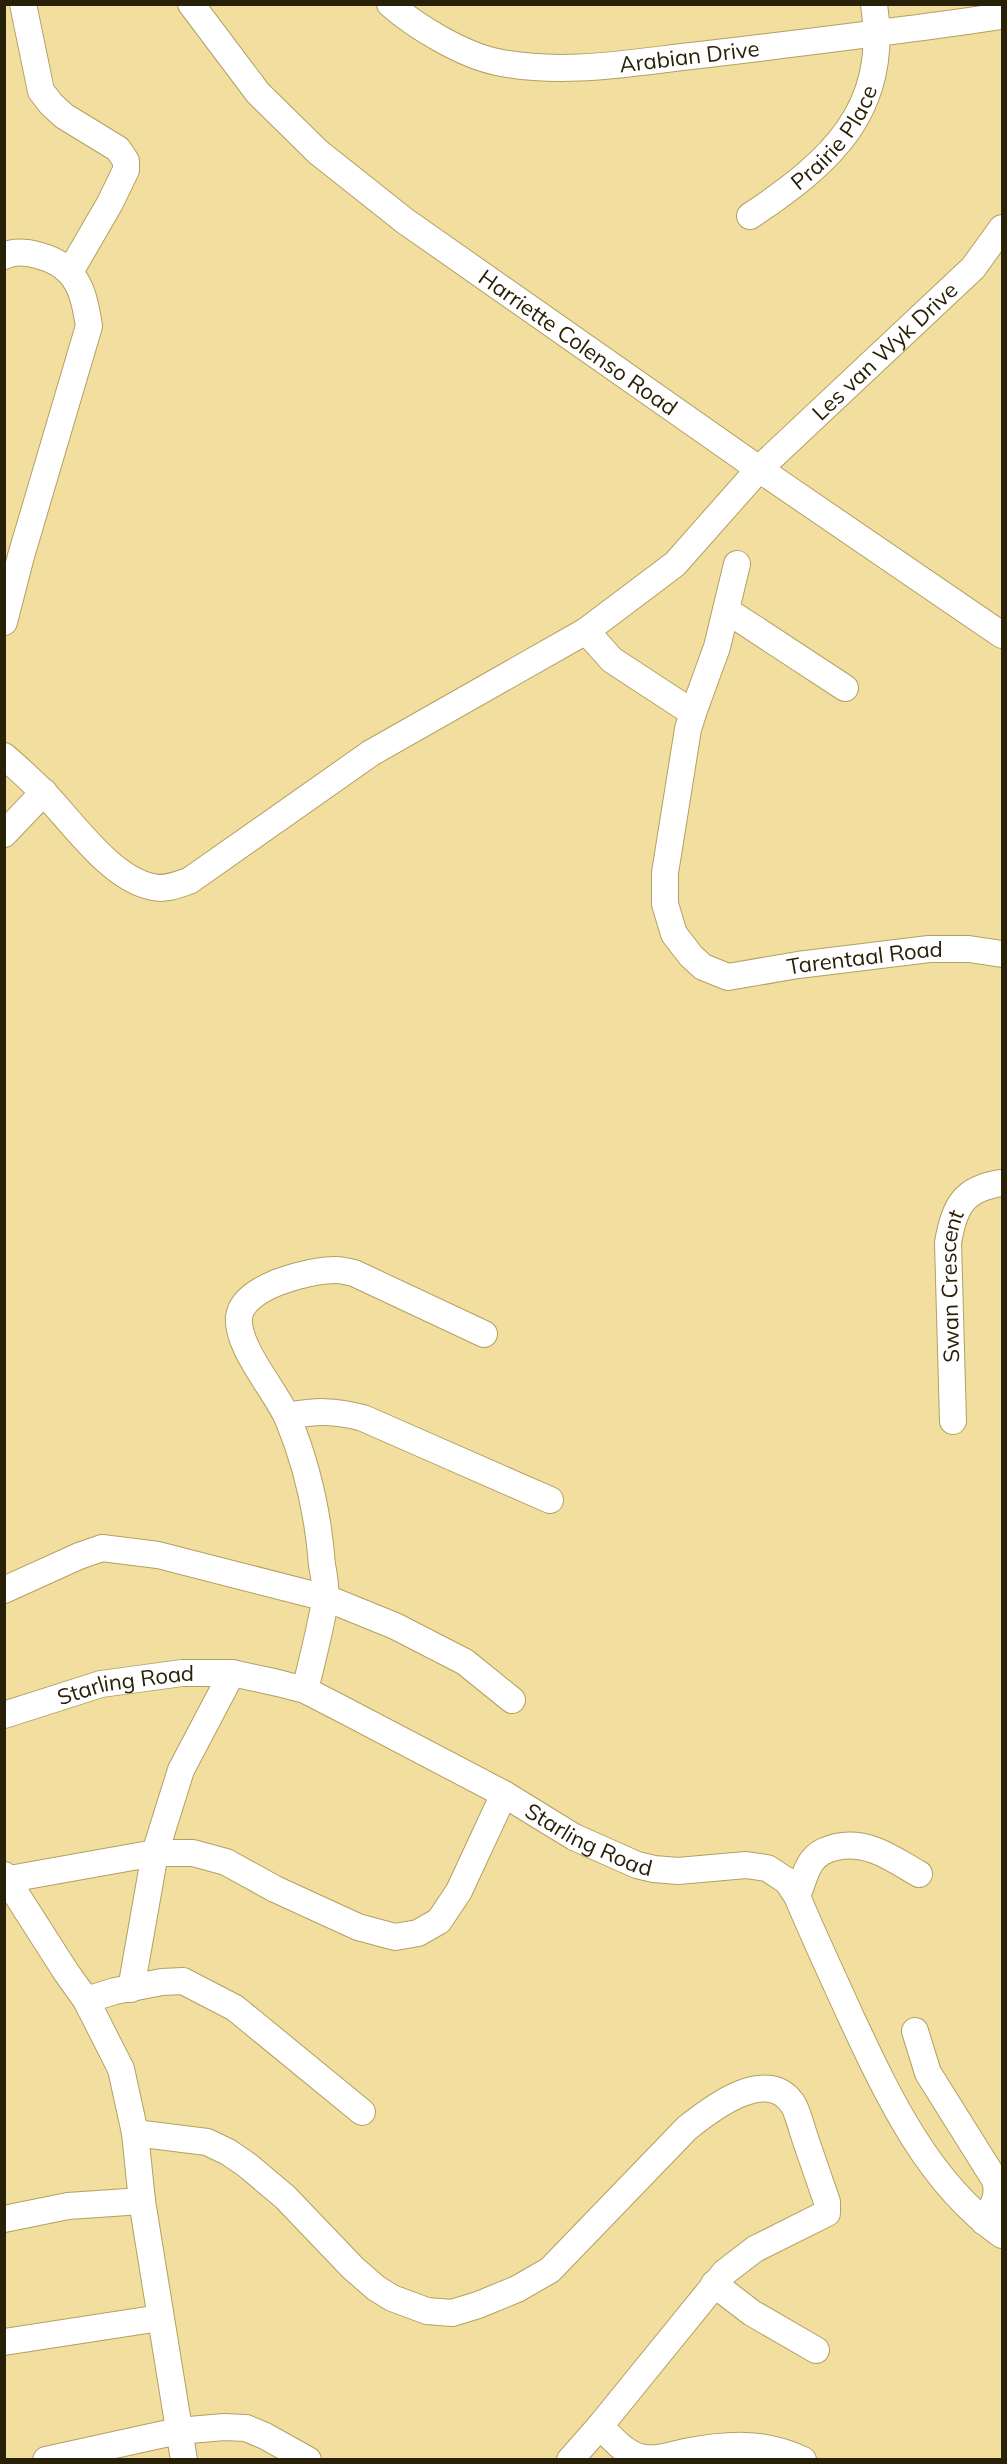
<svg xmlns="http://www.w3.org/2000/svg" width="1007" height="2464" font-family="Mulish,sans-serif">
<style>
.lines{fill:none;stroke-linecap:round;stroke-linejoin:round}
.minor-casing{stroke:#b3a062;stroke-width:28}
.minor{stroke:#fff;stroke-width:26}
.labels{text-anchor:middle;stroke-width:4.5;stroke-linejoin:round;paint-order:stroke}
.street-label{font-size:22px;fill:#292107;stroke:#f2de9e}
</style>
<rect width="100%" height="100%" fill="#f2de9e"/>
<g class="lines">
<defs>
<g id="minor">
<path d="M23,4L41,91L51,104L64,116L118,149L126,161V170L110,203L70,272"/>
<path id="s1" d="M191,4L258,93L318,152L405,221L759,469L1002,635"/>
<path id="s2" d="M390,4C416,27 463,55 497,62C564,76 634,62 700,55C801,43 902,31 1002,16"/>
<path id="s3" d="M750,216C831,162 890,110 874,4"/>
<path d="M4,256C22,247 57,258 70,273C83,287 86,308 89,326L21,556L4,622"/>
<path d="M726,610L845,688"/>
<path id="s4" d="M586,631L612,660L693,713L688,729L665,873V904L674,934L691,956L703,967L728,977L798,965L929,949H969L1002,954"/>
<path d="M693,713L717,647L737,564"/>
<path id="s5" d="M4,756C18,768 32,781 45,794C73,823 112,880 153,887C165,890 177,885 189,881L371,753L586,631L675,564L759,469L973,268L1002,228"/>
<path d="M4,834L44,792"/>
<path d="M287,1416C316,1411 333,1410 363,1418L550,1500"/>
<path id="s6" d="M953,1421L948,1243C954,1206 964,1188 1002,1183"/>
<path d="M4,1590L79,1556L102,1548L158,1555L326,1598L395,1626L465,1662L512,1700"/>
<path d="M305,1690C312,1661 320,1631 325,1601C327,1590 324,1576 322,1565C318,1513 308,1467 288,1419C276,1391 236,1347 239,1317C243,1286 309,1270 336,1270C342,1270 348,1272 354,1273L484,1334"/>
<path id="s7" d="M4,1715L101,1684L182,1673H232L278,1683L305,1690L340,1708L504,1794L574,1837L637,1865L654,1869L678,1871L746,1865L767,1868L787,1881L797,1896C814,1937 833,1977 851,2017C888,2096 928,2183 1002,2235"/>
<path d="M4,1875L66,1972L86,2000L121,2069L135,2133L142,2201L184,2460"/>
<path d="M4,1880L155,1853H193L226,1862L275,1889L358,1927L395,1937L418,1933L439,1921L459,1891L504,1794"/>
<path d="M797,1896C802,1885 805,1870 812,1861C819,1852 826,1850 836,1847C868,1840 893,1859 919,1874"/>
<path d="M131,1989L155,1853L181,1770L232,1673"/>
<path d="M86,2000L115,1991L162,1982L183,1981L235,2008L362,2112"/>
<path d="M915,2031L928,2073L995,2180C1000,2197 992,2207 984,2222"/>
<path d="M135,2133L207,2142L228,2152L247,2165L285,2197L353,2268L376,2288L392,2298L427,2311L452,2313L478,2305L517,2289L550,2270L687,2128C712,2108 769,2064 794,2106C799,2116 802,2130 806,2141C813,2161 820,2182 827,2202V2213L755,2249L725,2272L600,2426L570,2460"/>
<path d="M4,2219L68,2206L142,2201"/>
<path d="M714,2284L752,2313L816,2350"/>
<path d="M4,2342L160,2318"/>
<path d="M600,2426C612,2438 623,2452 640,2457C655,2461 671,2455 685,2452C726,2444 764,2441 803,2460"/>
<path d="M46,2460L178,2431L224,2427L246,2428L265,2436L308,2460"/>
</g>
</defs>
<use href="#minor" class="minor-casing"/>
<use href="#minor" class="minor"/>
</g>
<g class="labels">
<g class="street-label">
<text dy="8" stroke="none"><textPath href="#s2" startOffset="316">Arabian Drive</textPath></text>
<text dy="8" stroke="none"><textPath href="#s3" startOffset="117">Prairie Place</textPath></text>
<text dy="8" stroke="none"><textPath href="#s1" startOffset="518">Harriette Colenso Road</textPath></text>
<text dy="8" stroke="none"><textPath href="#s5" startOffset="1118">Les van Wyk Drive</textPath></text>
<text dy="8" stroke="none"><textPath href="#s4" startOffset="570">Tarentaal Road</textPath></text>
<text dy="8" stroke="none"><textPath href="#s6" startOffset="135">Swan Crescent</textPath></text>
<text dy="8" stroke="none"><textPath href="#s7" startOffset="126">Starling Road</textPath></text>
<text dy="8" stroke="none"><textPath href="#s7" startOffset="630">Starling Road</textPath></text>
</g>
</g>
<rect width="1007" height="2464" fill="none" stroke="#292107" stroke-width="12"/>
</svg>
